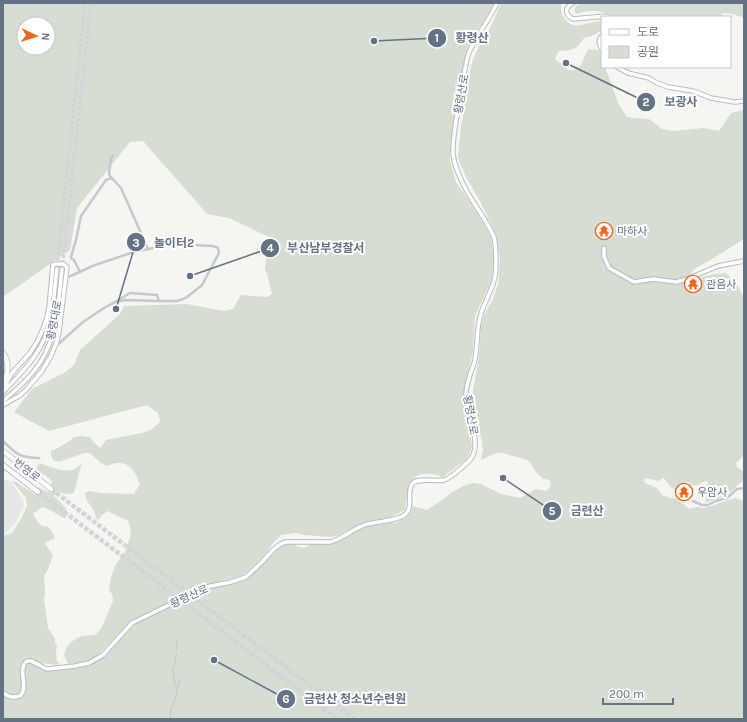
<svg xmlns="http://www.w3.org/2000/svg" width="747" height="722" font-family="Karla,'Noto Sans KR',sans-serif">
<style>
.built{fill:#e6e7e6}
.green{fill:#d6ddd3;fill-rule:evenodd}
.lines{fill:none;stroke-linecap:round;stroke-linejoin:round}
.stream{stroke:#bec7ce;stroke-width:1}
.secondary-tunnel{stroke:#d1d5d6;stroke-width:3.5;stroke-dasharray:3.5 2;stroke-linecap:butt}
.highway-tunnel{stroke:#d1d5d6;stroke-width:4.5;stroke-dasharray:4.5 2;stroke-linecap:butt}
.secondary-casing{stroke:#b8bbc0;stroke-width:5.5}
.highway-casing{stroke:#b6b8bc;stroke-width:6}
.street{stroke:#c6c8cc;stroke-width:2.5}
.secondary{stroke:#fff;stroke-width:3.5}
.highway{stroke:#fff;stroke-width:4.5}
.labels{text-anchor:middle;stroke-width:4;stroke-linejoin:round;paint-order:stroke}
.street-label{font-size:11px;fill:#647284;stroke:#fff}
.poi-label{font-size:11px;fill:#647284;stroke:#fff;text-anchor:start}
.leader{fill:none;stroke:#647284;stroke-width:1.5}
.callout-dot{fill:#647284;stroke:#fff;stroke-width:1.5}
.mark-label{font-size:12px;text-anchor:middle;font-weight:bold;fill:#fff}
.callout-label{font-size:12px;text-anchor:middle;font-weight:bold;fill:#647284;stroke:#fff;stroke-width:4;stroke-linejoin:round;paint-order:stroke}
</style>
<rect width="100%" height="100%" fill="#f5f6f2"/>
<path class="built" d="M5,480L11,481L23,500L24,506L15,524L8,531L4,533L3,483Z"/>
<g class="green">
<path d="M3,3H495L485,20L470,40L463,69L450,150V160L456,182L479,216L491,237L494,261L492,279L475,316L473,352L465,384L463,399L470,432L472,447L467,459L443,477C410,466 409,484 405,510L390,518L360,524L337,536L331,537L304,535L296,533L281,535L273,543L265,555L242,576L204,585L136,618L95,658L86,662L68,664L64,655L66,648L71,642L81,636L95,635L101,629L113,601L112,594L109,590L111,577L115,566L125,552L131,534L129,522L125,519L119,517L108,511L103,514L98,520L96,518C95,507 86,504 85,493L89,491L100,493L134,494L140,484C136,473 130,462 117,463C114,463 110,465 107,466L101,463L90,453H84L59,462L53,460L51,455V451L56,449L68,442L74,437L80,436L90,437L94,443L100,448L106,440L142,433L151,430L160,422L158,413L147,405L49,431L14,412L32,389L64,373L74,365L80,350L120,314L124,306L187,304L224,311L233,309L241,295L267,297L272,294L267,274L265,269L269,237L229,218L207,214L143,141L130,142L77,208L70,250L3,297ZM24,24H48V48H24Z"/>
<path d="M501,3H562C560,8 561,13 564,18C576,33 587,21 602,21V30L592,36L584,38C576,50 574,50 559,51L555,58L557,61L563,64L568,70H575L582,63L588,49L598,50L602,54V67H605L619,105L627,117L635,118L649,119L662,129L673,131L704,128L719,131L731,113L744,110V239L712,259L694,269L685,282L713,274L726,273L738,286L744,298V456L742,457L736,463L737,467L744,472V481C738,483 736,488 732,491C725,497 715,499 708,502H705L707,494L706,487L708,483L707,481C700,482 700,487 690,485L688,482L684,483L682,489L672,488L665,480L664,478H662L659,481L645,478L644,480L645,483L657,488L662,495L670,498L678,499L689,509L697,507L704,508L708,507L735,498L744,501V713L742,719H361L359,717L357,719H3V696C11,699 19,701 25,693L26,685L24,674L25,667L26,665L31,663L34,664L41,669L46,670L75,668L90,664L103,656L132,624L168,607H174L188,597L205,589L242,580L279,546L287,543L294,544L296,546L304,548L314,543L334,542L339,541L360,528L366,526L388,523H396L406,517L412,511V506L426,510L438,503L451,493L463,486L473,483L481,484L501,494L520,498L536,489L546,491L550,487L551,481L542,478L536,472L529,461L524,459L503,453H497L481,460L483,450L482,441L477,423L471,410L473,390L479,357L481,327L485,313L493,299L498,284L500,261L497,238L493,228L480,201L467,179L460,164L458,157L461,127L469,76L473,59L480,44L491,26Z"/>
<path d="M581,3H744V18L733,14L723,13L720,17H614C606,10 586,9 577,14L574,11L576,6Z"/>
<path d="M40,463C48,466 66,474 74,469C77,468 79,465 82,464L80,469L74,493L66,494L58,491L54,496L66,508V518H64L50,510L42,507L33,514L37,521L42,526L48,527L50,529L55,538L45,543L53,556L48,569L44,576L45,592L44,600L48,628L55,639V644H57L56,652L57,662H59L58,665C52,664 47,664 41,663C30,660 30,655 21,666L22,693C16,698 8,697 3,690V536L12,533L22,517L27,506L26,498L12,481L16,482L36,495L40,488L48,492L52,481L45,475L37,472L35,470Z"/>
</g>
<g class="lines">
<g class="stream">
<path d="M176,641L177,649"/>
<path d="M177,653L173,670L174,679L177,689"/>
<path d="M170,719L171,709L176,696L180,679"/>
</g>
<g class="secondary-tunnel">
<path d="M57,266L85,3"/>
<path d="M62,269L91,3"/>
</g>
<g class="highway-tunnel">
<path d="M51,489L354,719"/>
<path d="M38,492L337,719"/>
</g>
<defs>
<g id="secondary">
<path d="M573,3C564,8 565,15 573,19L606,16L608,17"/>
<path d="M602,36C597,40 600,45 602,50"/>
<path d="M617,67L628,73L649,78L657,83L668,87L693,91L711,98L735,102L744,101"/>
<path d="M604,248V256L609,268L634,282L653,279L676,282L687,279L718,266L744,261"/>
<path d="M3,390L12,373L30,353L37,342L43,329L47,317L49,307L53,265L56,264H63L67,267L59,332L57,341L51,356L42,371L26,390L19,396L3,405"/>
<path d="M3,392C26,369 46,348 52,315C54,300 55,284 57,269"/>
<path d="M3,401C14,392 25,382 34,371C58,342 58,304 62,269"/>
<path d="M3,693C9,697 13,698 20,696C29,687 18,672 25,663C30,656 41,668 47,669L75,666L89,663L103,655L132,623L206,587L231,582L246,577L261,563L273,550L279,545L285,542H330C344,539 354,527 368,524C379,521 403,521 408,511C412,503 407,492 412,484C417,477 436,482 444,480C451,478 468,463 472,457C482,441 465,409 466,392C467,381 472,370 475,360C478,344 476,328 481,314C486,297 496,285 496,267C496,257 496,246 494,237C492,232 489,227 486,222C478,208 467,195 461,179C458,173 454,161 453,154C452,132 459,109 462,88C464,77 465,66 468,55C475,37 489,21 497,3"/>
</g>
<g id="highway">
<path d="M3,353C10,362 8,375 3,384"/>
<path d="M3,451L51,489"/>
<path d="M3,465L38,492"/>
</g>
</defs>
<use href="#secondary" class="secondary-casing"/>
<use href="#highway" class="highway-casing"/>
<g class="street">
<path d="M113,156L111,159L109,173L110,176L121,188L148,249"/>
<path d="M80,272L74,260L71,258V257L76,240L81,216L106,180L112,178"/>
<path d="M117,301L130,293L157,295L159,301"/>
<path d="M55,347L83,322L104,308L115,302L126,300L159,301H177L183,299L187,297L202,285L219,253L218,248L213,246L176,244L148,249L134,252L95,265L66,278"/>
<path d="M3,441C16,454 20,458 39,458"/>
<path d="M693,501L702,505H708L716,501L727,498L737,489L744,488"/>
</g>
<use href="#secondary" class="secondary"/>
<use href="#highway" class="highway"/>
</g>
<defs>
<symbol id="temple-ring" viewBox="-11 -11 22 22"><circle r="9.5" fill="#fff" stroke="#e86820" stroke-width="1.5"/><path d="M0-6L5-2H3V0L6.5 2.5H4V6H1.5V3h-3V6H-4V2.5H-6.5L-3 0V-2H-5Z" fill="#e86820"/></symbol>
</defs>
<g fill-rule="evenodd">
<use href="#temple-ring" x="594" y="221" width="20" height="20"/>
<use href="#temple-ring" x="683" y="274" width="20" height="20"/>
<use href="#temple-ring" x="674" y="482" width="20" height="20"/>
</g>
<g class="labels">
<g class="street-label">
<text transform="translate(461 94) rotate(-80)" y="4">황령산로</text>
<text transform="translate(54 320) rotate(-79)" y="4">황령대로</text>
<text transform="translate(471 415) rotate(80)" y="4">황령산로</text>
<text transform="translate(27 470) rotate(38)" y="4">번영로</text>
<text transform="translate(189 596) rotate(-24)" y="4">황령산로</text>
</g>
<g class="poi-label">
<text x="617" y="235">마하사</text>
<text x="706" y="288">관음사</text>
<text x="697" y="496">우암사</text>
</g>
</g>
<path class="leader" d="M374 41L437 38M566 63L646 102M116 309L136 242M190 276L270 248M503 478L552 511M214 660L286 699"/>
<g class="callout-dot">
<circle cx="374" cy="41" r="4"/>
<circle cx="566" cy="63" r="4"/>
<circle cx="116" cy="309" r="4"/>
<circle cx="190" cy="276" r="4"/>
<circle cx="503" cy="478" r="4"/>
<circle cx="214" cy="660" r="4"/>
<circle cx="437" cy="38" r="10"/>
<circle cx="646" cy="102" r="10"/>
<circle cx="136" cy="242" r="10"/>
<circle cx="270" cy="248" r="10"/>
<circle cx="552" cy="511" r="10"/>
<circle cx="286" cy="699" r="10"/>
</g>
<g class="mark-label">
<text x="437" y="42">1</text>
<text x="646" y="106">2</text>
<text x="136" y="247">3</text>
<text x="270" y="252">4</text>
<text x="552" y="515">5</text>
<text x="286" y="703">6</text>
</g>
<g class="callout-label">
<text x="472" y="42">황령산</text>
<text x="681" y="106">보광사</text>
<text x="174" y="247">놀이터2</text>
<text x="326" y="252">부산남부경찰서</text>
<text x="587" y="515">금련산</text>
<text x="355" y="703">금련산 청소년수련원</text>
</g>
<rect width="747" height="722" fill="none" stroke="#647284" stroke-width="8"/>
<rect x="601" y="16" width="130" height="52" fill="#ffffff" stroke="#c1c7ce"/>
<rect x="609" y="29" width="20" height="6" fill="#ffffff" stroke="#c1c7ce"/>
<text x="637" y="36" font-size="12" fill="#647284">도로</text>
<rect x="609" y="46" width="20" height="12" fill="#d6ddd3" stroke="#c1c7ce"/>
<text x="637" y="56" font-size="12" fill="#647284">공원</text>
<g transform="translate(36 36) rotate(94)"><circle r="19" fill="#ffffff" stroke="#c1c7ce"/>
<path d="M0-3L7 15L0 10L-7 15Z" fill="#e86820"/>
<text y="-6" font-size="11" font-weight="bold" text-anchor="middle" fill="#647284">N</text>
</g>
<path d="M603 698v6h70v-6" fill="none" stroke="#647284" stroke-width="2"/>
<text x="609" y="698" font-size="12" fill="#647284" stroke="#ffffff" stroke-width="3" paint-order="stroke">200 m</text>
</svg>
